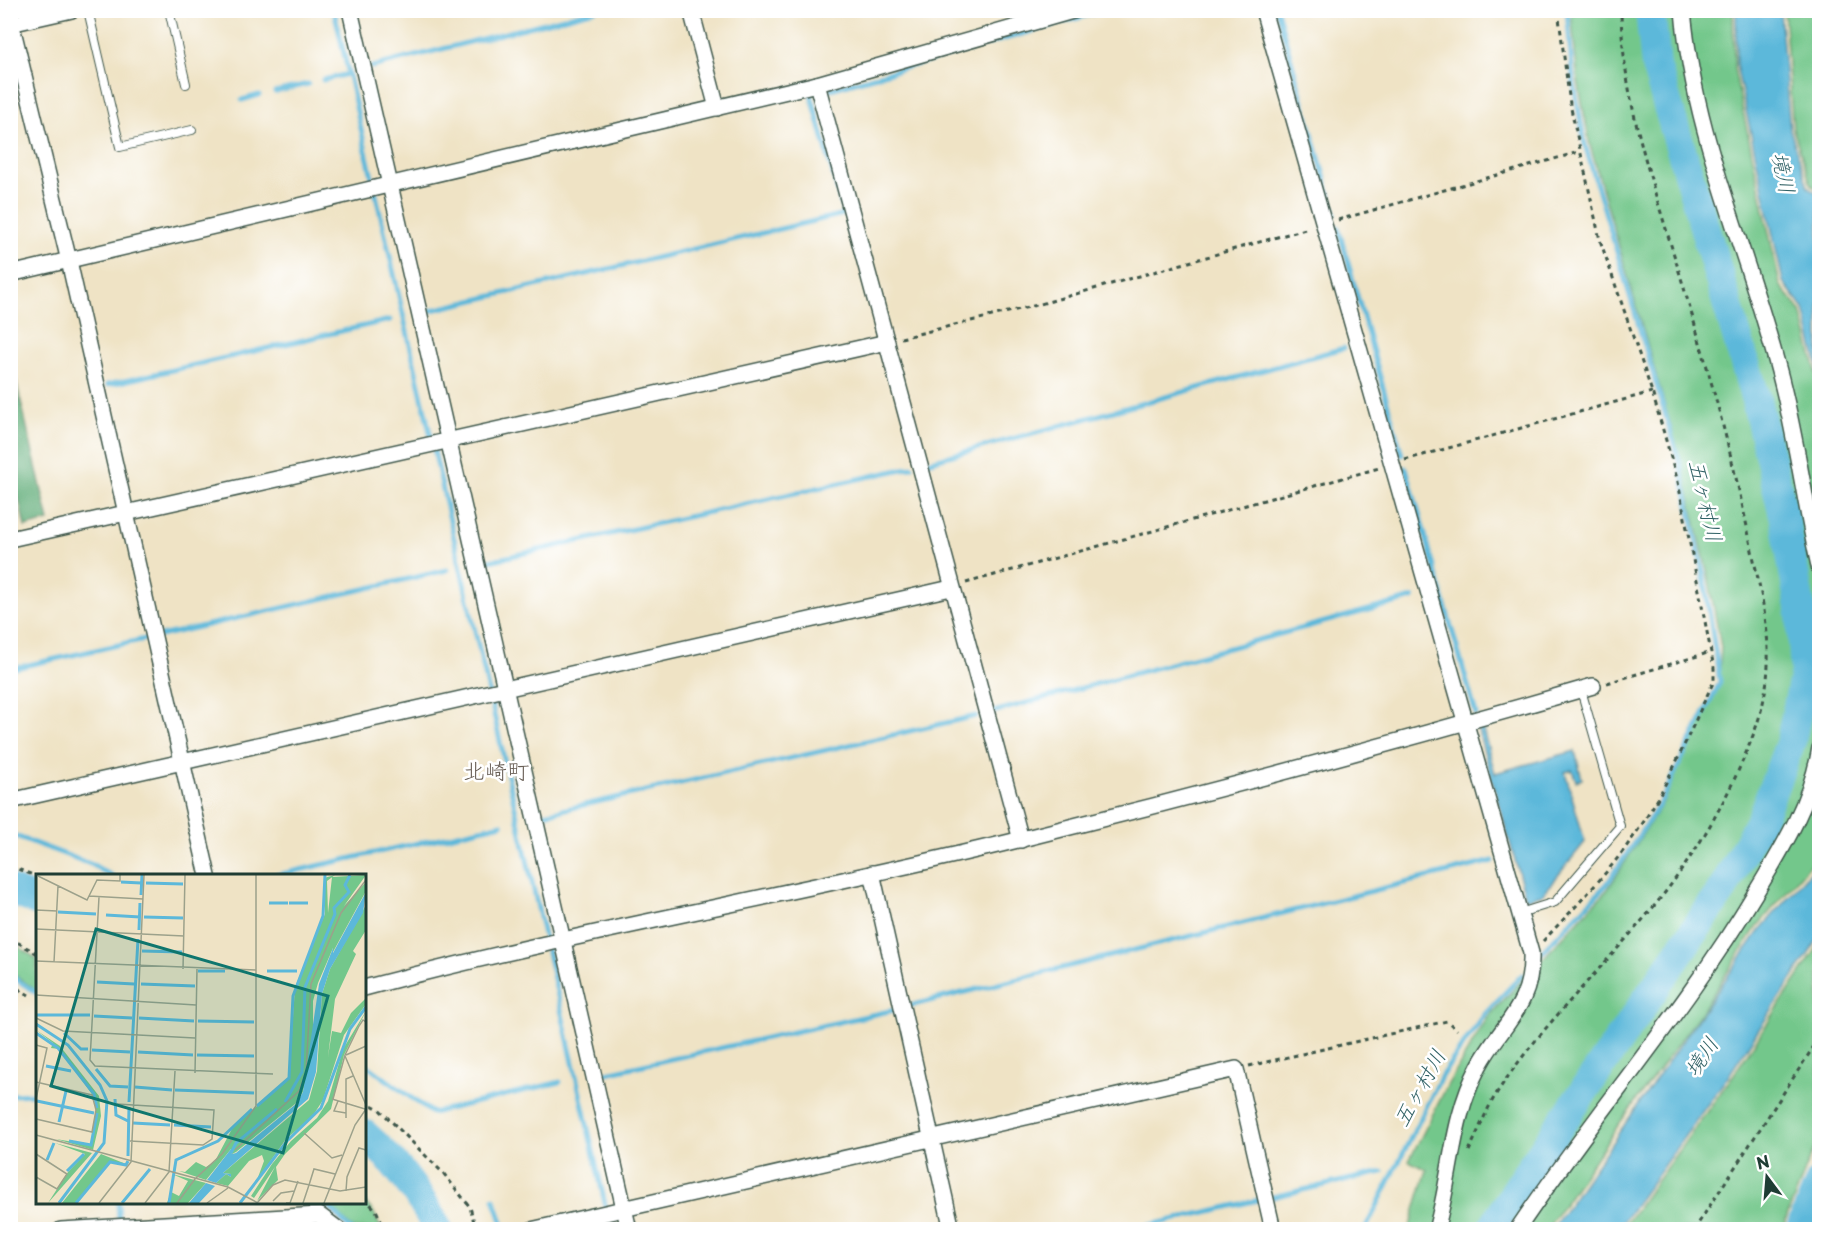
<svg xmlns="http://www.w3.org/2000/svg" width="1830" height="1240" font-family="'Playpen Sans','Klee One',sans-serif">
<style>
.green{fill:#73c78b;stroke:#498260;stroke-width:1.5}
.forest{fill:#5eac77;stroke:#3e7456;stroke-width:1.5}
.water{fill:#5cb8da;stroke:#3e7a87;stroke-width:1.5}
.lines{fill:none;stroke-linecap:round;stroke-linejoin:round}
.stream{stroke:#5cb8da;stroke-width:5}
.river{stroke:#5cb8da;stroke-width:30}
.service-casing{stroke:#3e564a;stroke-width:10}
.minor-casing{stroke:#3e564a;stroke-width:18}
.path{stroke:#3e564a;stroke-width:3;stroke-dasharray:4.5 4.5;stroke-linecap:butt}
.service{stroke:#fff;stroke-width:8}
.minor{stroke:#fff;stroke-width:15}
.labels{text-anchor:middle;stroke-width:5;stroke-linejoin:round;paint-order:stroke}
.water-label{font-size:21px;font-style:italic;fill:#316266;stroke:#fff}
.quarter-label{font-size:22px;fill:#695f56;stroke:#fff}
.inset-river{fill:none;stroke:#5cb8da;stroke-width:3}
.inset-road{fill:none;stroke:#9ca18b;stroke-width:1.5}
.view{fill:#0f766e;fill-opacity:0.15;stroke:#0f766e;stroke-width:3}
.inset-edge{fill:none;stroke:#1f3d34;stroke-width:3}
</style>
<rect width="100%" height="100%" fill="#fff"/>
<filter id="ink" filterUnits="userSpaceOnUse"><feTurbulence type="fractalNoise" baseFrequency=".0167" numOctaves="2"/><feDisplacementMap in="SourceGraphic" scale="12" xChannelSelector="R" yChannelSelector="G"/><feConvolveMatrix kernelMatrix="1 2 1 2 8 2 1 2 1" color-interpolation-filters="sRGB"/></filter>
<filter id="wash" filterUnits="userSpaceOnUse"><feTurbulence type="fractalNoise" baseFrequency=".008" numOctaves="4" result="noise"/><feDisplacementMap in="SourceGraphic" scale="24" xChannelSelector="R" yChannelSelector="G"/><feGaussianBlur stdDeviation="1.35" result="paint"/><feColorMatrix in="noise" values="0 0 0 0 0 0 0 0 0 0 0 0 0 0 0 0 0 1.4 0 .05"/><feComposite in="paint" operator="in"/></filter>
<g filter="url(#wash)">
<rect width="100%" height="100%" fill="#efe3c5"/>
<g class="green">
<path d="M1571,11H1733L1734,69L1780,285L1801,311L1819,384V854L1756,928L1700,1014L1619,1124L1547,1229H1409L1427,1170L1409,1161L1448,1084L1488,1017L1608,889L1662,804L1719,681L1721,647L1707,570L1682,465L1590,145L1578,81Z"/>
<path d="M1784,11H1819V190L1811,185L1793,129Z"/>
<path d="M11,942L37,959V991L11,972Z"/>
<path d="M1819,945V1136L1782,1229H1622L1734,1074Z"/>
<path d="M365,1202L374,1213L381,1229H353L328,1203Z"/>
</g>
<path class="forest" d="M10,355L49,521L25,527L11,464Z"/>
<g class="water">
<path d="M1736,11H1780L1790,129L1808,187L1819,194V372L1804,309L1783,282L1736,65Z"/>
<path d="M1482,726L1495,773L1575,751L1582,779L1576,781L1572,770L1565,772L1585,842L1543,894L1526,899L1477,727Z"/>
<path d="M1819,862V938L1731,1072L1618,1229H1552L1759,931Z"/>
</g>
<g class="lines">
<g class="stream">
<path d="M334,10L611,1230"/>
<path d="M1277,10L1335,214"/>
<path d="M372,67L595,10"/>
<path d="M323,80L348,74"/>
<path d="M831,89L1106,10"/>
<path d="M275,92L308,84"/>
<path d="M242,100L259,95"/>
<path d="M1338,227L1402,455"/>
<path d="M428,311L844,214L811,94"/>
<path d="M107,385L390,320"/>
<path d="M927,462L1344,348"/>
<path d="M1406,468L1476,714"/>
<path d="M485,562L912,467"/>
<path d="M160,636L447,570"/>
<path d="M10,669L145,639"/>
<path d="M993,712L1413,598"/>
<path d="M540,815L976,716"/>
<path d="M10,834L93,865L112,876"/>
<path d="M273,876L502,824"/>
<path d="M1539,955L1607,884L1659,805L1720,682L1703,572L1680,464L1585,145L1573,80L1567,10"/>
<path d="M10,975L38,994"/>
<path d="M909,1006L1493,861"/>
<path d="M364,1063L432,1113L560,1082"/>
<path d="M602,1074L894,1010"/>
<path d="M10,1095L38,1094"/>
<path d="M1272,1197L1382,1172"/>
<path d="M494,1199L505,1230"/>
<path d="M118,1202L119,1219"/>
<path d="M325,1202L351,1230"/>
<path d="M1129,1230L1258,1200"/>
<path d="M1365,1230L1442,1075L1485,1014L1522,975"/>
</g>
<g class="river">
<path d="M10,890L38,901"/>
<path d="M364,1134C396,1162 419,1192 438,1230"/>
<path d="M1491,1230L1525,1176L1723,889L1762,817L1791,741L1805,672L1801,614L1785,519L1756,400L1656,66L1650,10"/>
<path d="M1800,1230L1820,1182"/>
</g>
</g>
</g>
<g filter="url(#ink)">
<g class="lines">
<defs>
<g id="service">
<path d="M88,10L120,147L192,130"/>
<path d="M169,10L186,84"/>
<path d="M1520,913L1555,902L1620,826L1581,690"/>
</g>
<g id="minor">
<path d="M350,10L629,1230"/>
<path d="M691,10L717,108"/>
<path d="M1263,10L1531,953C1533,1007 1502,1023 1479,1066C1451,1119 1452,1174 1436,1230"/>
<path d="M1683,10C1694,141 1753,262 1783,387C1798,448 1806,510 1820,570"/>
<path d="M10,18L69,261L208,876"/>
<path d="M10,24L72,10"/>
<path d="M817,84L1021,840"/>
<path d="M10,274L817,84L1076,10"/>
<path d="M10,539L887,342"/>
<path d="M10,801L951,588"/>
<path d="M872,873L952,1230"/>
<path d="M364,988C582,930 804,893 1022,839C1213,792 1403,741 1593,686"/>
<path d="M61,1230L319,1215L339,1230"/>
<path d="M531,1230L1236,1069L1273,1230"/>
<path d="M1517,1230C1594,1115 1685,1011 1756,892C1784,846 1811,802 1820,748"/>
</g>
</defs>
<use href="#service" class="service-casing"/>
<use href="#minor" class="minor-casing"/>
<g class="path">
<path d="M1338,220L1579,152"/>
<path d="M901,338L1037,305L1309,228"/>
<path d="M1405,460L1652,392"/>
<path d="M966,583L1379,468"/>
<path d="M1607,683L1711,652"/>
<path d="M10,866L38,877"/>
<path d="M10,938L38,954"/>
<path d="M1543,941C1574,908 1605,877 1631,840C1666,793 1688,734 1714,681V668L1678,482L1652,392L1600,240L1570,104L1558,10"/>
<path d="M10,984L29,995"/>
<path d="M1249,1066L1447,1021L1457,1030"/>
<path d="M364,1101L379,1109L444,1174L470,1207L476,1230"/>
<path d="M1469,1151C1479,1130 1487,1107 1500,1088C1543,1024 1601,970 1650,911C1693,860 1728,800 1752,738C1781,665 1765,614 1750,541C1731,448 1705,358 1678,268C1653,185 1622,98 1621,10"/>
<path d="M364,1198L376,1210L385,1230"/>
<path d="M1694,1230L1820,1037"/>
</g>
<use href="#service" class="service"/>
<use href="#minor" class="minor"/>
</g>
</g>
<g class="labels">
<g class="water-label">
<text transform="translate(1783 173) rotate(79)" y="7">境川</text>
<text transform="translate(1705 501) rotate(77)" y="7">五ヶ村川</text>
<text transform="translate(1702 1057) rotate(-56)" y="7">境川</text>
<text transform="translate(1420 1088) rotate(-61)" y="7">五ヶ村川</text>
</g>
<g class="quarter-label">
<text x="496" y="779">北崎町</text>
</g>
</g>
<g transform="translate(36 874)">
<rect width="330" height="330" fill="#efe3c5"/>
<path d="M299,1L291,7L292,39L296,3L330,1L308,32L330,8V17L297,78V74L282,109L277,127V170L267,218L259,230L200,278L196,280L195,275L170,306L143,297L149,298L160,288L170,293L179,287L197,253L253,204L259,113L289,40L288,4ZM330,31V56L317,77L320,80L299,125L292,183L296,157L305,159L315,139L330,124V130L308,161L287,226L276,243L250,265L221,306L228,287L226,281L213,287L192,312L180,309L190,300L195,303V300L187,299L273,226L281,197L286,120L294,95ZM330,137L308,181L295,235L249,280L240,293L242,306L221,327L239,293L218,324L215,322L236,290L255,267L281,244L292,227L307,175ZM0,156L24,172L63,222L65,242L57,276L20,265L55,271L61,227L23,175L15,174L17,169ZM19,269L56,279L12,329L32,298L49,280ZM65,280L90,290L73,288L40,329H26ZM136,300L170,309L152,329H131L135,318L143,322L152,307Z" fill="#73c78b"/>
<path d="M330,18L327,39L294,95L286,120L280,198L272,225L187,299L195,300V303L190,300L180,309L171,306L195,275L196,280L200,279L260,230L267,218L283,110L297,74V79ZM170,309L179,312L163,329H153Z" fill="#5cb8da"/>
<path class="inset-river" d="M85,8L105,9M110,9L147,10M105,21L106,1M233,29H252M253,29H272M22,38L60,40M70,41L104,43M108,43L147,44M103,56L104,29M106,77L146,78M162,97H189M231,97H261M61,108L98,110M105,110L159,112M0,141H54M58,142L96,144M103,144L158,147M162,147L218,148M0,150L32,171L64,211L71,227L68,269L23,329M0,159L22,174L58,220L61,234M28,159L45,175H52M56,176L94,178M102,178L157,181M161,181L218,182M10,192L35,197M60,195L74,212L92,213M99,213L136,216M139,216L218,219M79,225L80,241L92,247M1,227L58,239M93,228L102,65M249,228L266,198L269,113L299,40L298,34L313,18L309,11L314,1M221,232L253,204L257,122L287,42L289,1M23,248L30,217M97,249L134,251M138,251L175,253M33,267L55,271L61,239M195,279L200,269L241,235M92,282L93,233M11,286L18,269M31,297L48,280M40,329L74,288L90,291L92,287M86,329L114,295M133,329L140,286L182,267L216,235M204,329L251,267L285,234L314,155L330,133"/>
<path class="inset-road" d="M2,2L51,26L61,6L84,7V1M53,22L107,25M63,23L54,186L59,192L237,200M0,36L21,37M0,55L148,62M0,87L220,96M18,88L22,12M147,95L149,1M0,121L160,131M0,144L27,157L159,164M0,171L11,174L0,225M310,181L330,172M309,182L330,231M159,199L161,95M0,208L56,221L60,236L56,258L0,245M296,225L329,235M297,225L309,181L323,152L327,146L330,148M302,227L298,237L310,239M81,230L178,236L176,265L167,271L94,267M310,244V205L317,202M268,259L296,284L306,281M0,261L192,313L222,329M199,276L263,217L270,197L275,110L305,39L330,6M0,280L31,300L21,315L0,303M273,311L278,295L299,300M310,317L311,303L323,274L330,276M237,327L245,319L258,317M63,329L95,288L108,1M109,329L133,298L139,197M141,329L159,305L186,280L220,232V1M171,329L192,314M221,329L237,311L249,306L304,317L330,313M250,329H254L262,307M267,329L273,311M288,329L319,251L330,235"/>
<path class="view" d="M60,55L292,122L247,279L15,212Z"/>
<rect width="330" height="330" class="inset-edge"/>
</g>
<rect width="1830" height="1240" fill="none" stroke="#fff" stroke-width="36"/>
<g transform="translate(1767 1177) rotate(344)" stroke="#ffffff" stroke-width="4.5" paint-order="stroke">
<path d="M0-4.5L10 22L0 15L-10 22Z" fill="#1f3d34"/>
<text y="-9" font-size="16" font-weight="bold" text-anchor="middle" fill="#1f3d34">N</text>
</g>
</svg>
